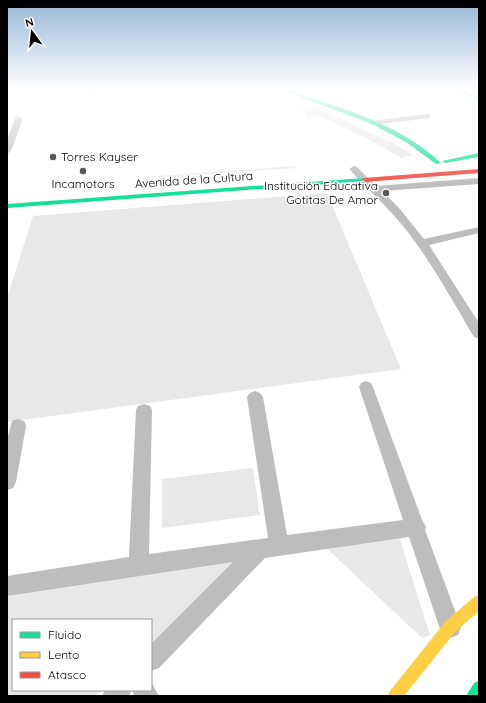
<svg xmlns="http://www.w3.org/2000/svg" width="486" height="703" font-family="Quicksand,sans-serif">
<style>
.green{fill:#e8e8e8}
.lines{fill:none;stroke-linecap:round;stroke-linejoin:round}
.street{fill:#bdbdbd;fill-rule:evenodd}
.fast{fill:#16e098;fill-rule:evenodd}
.slow{fill:#ffcf43;fill-rule:evenodd}
.jam{fill:#f24e42;fill-rule:evenodd}
.poi-dot{fill:#595959;stroke:#fff;stroke-width:1.5}
.labels{text-anchor:middle;stroke-width:3;stroke-linejoin:round;paint-order:stroke}
.far-poi-label{font-size:12px;fill:#000;stroke:#fff;text-anchor:start}
.far-street-label{font-size:12px;fill:#000;stroke:#fff}
</style>
<rect width="100%" height="100%" fill="#fff"/>
<g class="green">
<path d="M315,107L391,142L413,155L401,158L376,143L319,116L308,117L304,111Z"/>
<path d="M296,166V168L158,177V176Z"/>
<path d="M327,193L401,369L7,422V298L33,216Z"/>
<path d="M253,468L260,515L162,528V479Z"/>
<path d="M399,537L430,635L422,638L322,544Z"/>
<path d="M241,558L151,644V620H13V690H102L96,696H7V593Z"/>
</g>
<g class="lines">
<g class="street">
<path d="M91,89H98L97,94H94L90,92Z"/>
<path d="M462,89H472L479,92V96Z"/>
<path d="M427,114H430V118L372,125L368,123L372,121Z"/>
<path d="M16,116L23,118L11,151L7,154V140Z"/>
<path d="M354,166L357,167L376,186L479,178V184L382,191L399,208L424,239L479,227V233L429,245L479,323V339L474,337C452,300 431,261 403,226C387,206 368,190 351,171L349,169Z"/>
<path d="M366,381L371,383L373,387L422,520L426,527L425,530L461,627L458,635L450,638L442,635L409,537L265,558L159,668L151,671V644L233,562L7,596V576L129,557L136,410L138,406L144,404L150,406L152,410L149,554L268,538L247,397L250,393L255,391L260,393L263,397L287,535L403,520L359,387L361,383Z"/>
<path d="M18,419L24,421L26,426L16,482L13,488L7,490V440L12,421Z"/>
<path d="M151,682L159,696H134L132,690L129,696H102L105,690H151Z"/>
</g>
<g class="fast">
<path d="M279,89C292,89 305,96 318,100C360,114 408,131 441,163L436,164L406,142L372,124Z"/>
<path d="M451,89H458L479,97V100Z"/>
<path d="M479,153V157L445,163L442,161Z"/>
<path d="M364,178L367,180L366,181L7,208V204Z"/>
<path d="M479,681V696H466L474,683Z"/>
</g>
<path class="slow" d="M479,595V611L455,632L404,696H388L390,691L445,622L474,597Z"/>
<path class="jam" d="M479,169V173L364,182L361,180L364,178Z"/>
</g>
<linearGradient id="sky" x2="0" y2="1"><stop stop-color="#95b6d6"/><stop offset="0.47" stop-color="#fff"/><stop offset="1" stop-color="#fff" stop-opacity="0"/></linearGradient>
<rect width="486" height="188" fill="url(#sky)"/>
<g class="poi-dot">
<circle cx="53" cy="157" r="4"/>
<circle cx="83" cy="171" r="4"/>
<circle cx="386" cy="193" r="4"/>
</g>
<g class="labels">
<g class="far-poi-label">
<text x="61" y="161">Torres Kayser</text>
<text x="83" y="188" text-anchor="middle">Incamotors</text>
<text x="378" y="190" text-anchor="end">Institución Educativa<tspan x="378" dy="14">Gotitas De Amor</tspan></text>
</g>
<g class="far-street-label">
<text transform="translate(194 180) rotate(-4)" y="4">Avenida de la Cultura</text>
</g>
</g>
<rect width="486" height="703" fill="none" stroke="#000000" stroke-width="16"/>
<rect x="12" y="619" width="140" height="72" fill="#ffffff" stroke="#999999"/>
<rect x="20" y="632" width="20" height="6" fill="#16e098" stroke="#999999"/>
<text x="48" y="639" font-size="12" fill="#000000">Fluido</text>
<rect x="20" y="652" width="20" height="6" fill="#ffcf43" stroke="#999999"/>
<text x="48" y="659" font-size="12" fill="#000000">Lento</text>
<rect x="20" y="672" width="20" height="6" fill="#f24e42" stroke="#999999"/>
<text x="48" y="679" font-size="12" fill="#000000">Atasco</text>
<g transform="translate(32 32) rotate(345)" stroke="#ffffff" stroke-width="3" paint-order="stroke">
<path d="M0-3L7 15L0 10L-7 15Z" fill="#000000"/>
<text y="-6" font-size="11" font-weight="bold" text-anchor="middle" fill="#000000">N</text>
</g>
</svg>
